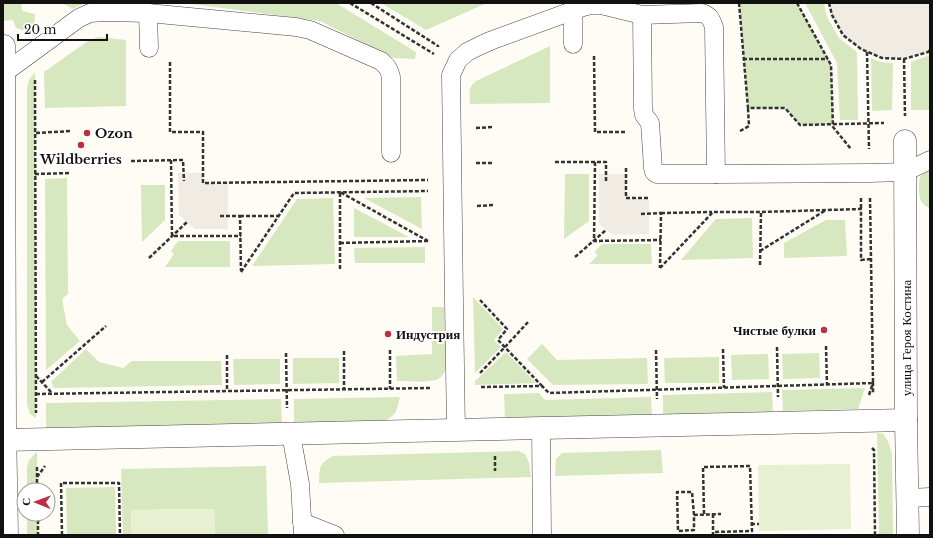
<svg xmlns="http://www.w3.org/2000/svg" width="933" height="538" font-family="'Libre Baskerville',serif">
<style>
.green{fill:#d7e8c0}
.pitch{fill:#e7f0d1}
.plaza{fill:#f0ece3}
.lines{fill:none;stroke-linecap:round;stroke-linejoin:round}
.lane-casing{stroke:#444;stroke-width:19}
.street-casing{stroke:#444;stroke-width:23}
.path{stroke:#333;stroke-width:2.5;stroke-dasharray:4 2;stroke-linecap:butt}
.lane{stroke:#fff;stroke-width:18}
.street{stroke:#fff;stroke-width:22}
.poi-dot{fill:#ba303f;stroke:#fff;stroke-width:1.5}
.labels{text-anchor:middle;stroke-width:4;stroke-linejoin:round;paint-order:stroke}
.poi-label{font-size:13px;font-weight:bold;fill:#111;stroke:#fff;text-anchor:start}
.street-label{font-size:13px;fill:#111;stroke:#fff}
</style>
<rect width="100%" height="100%" fill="#fefcf5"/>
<g class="green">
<path d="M3,3H21L22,11L35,14L34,29L22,30L16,28L13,20L3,21Z"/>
<path d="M62,3H85L73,9Z"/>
<path d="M184,3H336L416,52L415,59L393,58L320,21Z"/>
<path d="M381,3H487L426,30Z"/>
<path d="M739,3H797L831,65L833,124L800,125L785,108H748Z"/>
<path d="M805,3H824L827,17L839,38L857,52L858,120H840L837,63Z"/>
<path d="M99,37L126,40V106L45,108L44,72L88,41L92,39Z"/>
<path d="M550,46V103L470,104C470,92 467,89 476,81Z"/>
<path d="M930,55V110H911V62Z"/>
<path d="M871,58L881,62L893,63L892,110L872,111Z"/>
<path d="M35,72L36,418L30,414L27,404V88L29,80Z"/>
<path d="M930,170V208C920,205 919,197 919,187C919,184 919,180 920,177C922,174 926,171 930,170Z"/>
<path d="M565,174H589V221L564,239Z"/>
<path d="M67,178L68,294L62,299L67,325L80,341L46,370L45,179Z"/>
<path d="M141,185H165V220L142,242Z"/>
<path d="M421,197L422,229L364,198Z"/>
<path d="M333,198L335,264L252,266L297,199Z"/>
<path d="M354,208L409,237H354Z"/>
<path d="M752,218L753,258L681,260L716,219Z"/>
<path d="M826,220H845L847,256L784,258V243Z"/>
<path d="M178,241H230V267H165L174,254L171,251Z"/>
<path d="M602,244H651L652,264H589L598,255L594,252Z"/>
<path d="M425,247V263H355L354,248Z"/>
<path d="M473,297L503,329L494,340L501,347L475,373Z"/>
<path d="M432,307H444L446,369C444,373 442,377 438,379C430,383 407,381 397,381L396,356L432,354Z"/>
<path d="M542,344L557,360L647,358L648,384L553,385L527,359Z"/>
<path d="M86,349L99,362L123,368L132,361H221L222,385L54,388L51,382Z"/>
<path d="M506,352L536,383L475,385V381Z"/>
<path d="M819,353L820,378L783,379L782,354Z"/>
<path d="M768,354L769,379L732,380L731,355Z"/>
<path d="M719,357V383H665L664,358Z"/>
<path d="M293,358H339V383L293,384Z"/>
<path d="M233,359H280V384L234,385Z"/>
<path d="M930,377V473L929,379Z"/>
<path d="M865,388L858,409L783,411L782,390Z"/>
<path d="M772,392L773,412L663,415V395Z"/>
<path d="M539,393L545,400L651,397L652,415L505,419L504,394Z"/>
<path d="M400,397C396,413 397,414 383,422L294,426V399Z"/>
<path d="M281,399L282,425L46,429V403Z"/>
<path d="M877,433L883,434L888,441L892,454L893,535H879Z"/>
<path d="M661,450L663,473L555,476L556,459L562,453Z"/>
<path d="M518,451L525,454L529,463L531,477L319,483C320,468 318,464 333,456Z"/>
<path d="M37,452V490H27V467L29,460Z"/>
<path d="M266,466L268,535H215L214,509L131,510V535H123L121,469Z"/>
<path d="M115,487L116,535H67L66,488Z"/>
<rect x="27" y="514" width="11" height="21"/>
</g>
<g class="pitch">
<path d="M850,464L851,529L759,531L758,465Z"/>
<path d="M214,509L215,535H131V510Z"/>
</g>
<g class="plaza">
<path d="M829,3H930V50L928,52L906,59L882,58L861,49L843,35L832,15Z"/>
<path d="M178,173H203V183L228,182V229H195L179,215Z"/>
<path d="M599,174H626V198L649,199V234L613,235L599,224Z"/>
</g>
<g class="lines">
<defs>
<g id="lane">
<path d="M148,13L149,48"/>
<path d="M573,44V11"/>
<path d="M4,73L79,18L90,13L106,12L148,13L296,27L310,30L381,61C387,66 389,69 391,77V153"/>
<path d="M716,174L869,173L905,172L930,160"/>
<path d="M541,428L542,535"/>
<path d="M456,431L454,302L451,75L458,60L467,52L479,46L490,41L583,7L591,5H601L642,15L702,13C710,16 711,19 714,27L716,174H657L654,172L653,168L650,123L644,115L643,109L642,15"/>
<path d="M291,434L300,484L303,535"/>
<path d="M908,498L930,497"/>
<path d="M302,522L335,535"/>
</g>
<g id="street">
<path d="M4,46L5,425L7,535"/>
<path d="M905,141L906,420L908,535"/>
<path d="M5,440L906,420"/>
</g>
</defs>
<use href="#lane" class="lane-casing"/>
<use href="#street" class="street-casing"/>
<g class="path">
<path d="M350,3L434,54"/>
<path d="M371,3L438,46V47"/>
<path d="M739,3L748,108H785L800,125L884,123"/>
<path d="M797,3L831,65L833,127L851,149"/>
<path d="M829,3L832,15L843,35L861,49L882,58L904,59L928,52L930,50"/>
<path d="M867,52L869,149"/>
<path d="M594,56L595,132H626"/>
<path d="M743,59H828"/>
<path d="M904,59L905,116"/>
<path d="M170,62V132H203V183L428,180"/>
<path d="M35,80L36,413"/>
<path d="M476,128L493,127"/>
<path d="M740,131L749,126L748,108"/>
<path d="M36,133L71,131"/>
<path d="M171,160L172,236H241"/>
<path d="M131,161L183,160L184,181"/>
<path d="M555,162H606V182"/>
<path d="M595,162L594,241L661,240"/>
<path d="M476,163H493"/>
<path d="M626,168V198H648"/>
<path d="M35,174L71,173"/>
<path d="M861,198V209"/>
<path d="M477,206L494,205"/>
<path d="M661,213L712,212"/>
<path d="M641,214L661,213L660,268"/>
<path d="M220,216H240L241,271"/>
<path d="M240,216H278"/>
<path d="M340,243L428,241"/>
<path d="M760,251L826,210"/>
<path d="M575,257L606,230"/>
<path d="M149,258L187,222"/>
<path d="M760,265L761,212"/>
<path d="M660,268L713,212H761L861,209V260L871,259"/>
<path d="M340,269V192L428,241"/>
<path d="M241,272L294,193L428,191"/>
<path d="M480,300L507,329L498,340L542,386"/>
<path d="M826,346L827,385"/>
<path d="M777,347L778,397"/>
<path d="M723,349L724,388"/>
<path d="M390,350V389"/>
<path d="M656,350L657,399"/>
<path d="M344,351V390"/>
<path d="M286,353L287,408"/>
<path d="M227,355V391"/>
<path d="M480,373L505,347L529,321"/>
<path d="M36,376L52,393"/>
<path d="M42,382L106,326"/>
<path d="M481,387L542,386L549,393L873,383L870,198"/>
<path d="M36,394L432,388"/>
<path d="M869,395L873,383V394"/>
<path d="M872,448L874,450L875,535"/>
<path d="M495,456V471"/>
<path d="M37,467V490"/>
<path d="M37,477L45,466"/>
<path d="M38,514V535"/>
<path d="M704,514L703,467L750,466L752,531L713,532"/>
<path d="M713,514V535"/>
<path d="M694,515L692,492H677L678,531L694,530V515L721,514"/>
<path d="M751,524H759"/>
<path d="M62,535L61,483H119L120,535"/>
</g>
<use href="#lane" class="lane"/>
<use href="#street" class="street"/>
</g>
<g class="poi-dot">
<circle cx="87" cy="133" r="4"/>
<circle cx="81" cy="145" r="4"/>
<circle cx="824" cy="330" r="4"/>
<circle cx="388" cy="334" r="4"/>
</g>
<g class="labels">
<g class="poi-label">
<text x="95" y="138">Ozon</text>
<text x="81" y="164" text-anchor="middle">Wildberries</text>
<text x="816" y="335" text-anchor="end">Чистые булки</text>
<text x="396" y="339">Индустрия</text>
</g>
<g class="street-label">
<text transform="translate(906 338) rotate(-90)" y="5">улица Героя Костина</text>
</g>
</g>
<rect width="933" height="538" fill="none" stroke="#111111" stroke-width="8"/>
<g transform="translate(36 502) rotate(271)"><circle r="19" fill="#ffffff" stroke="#a0a0a0"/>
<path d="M0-3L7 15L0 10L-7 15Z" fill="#ba303f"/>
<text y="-6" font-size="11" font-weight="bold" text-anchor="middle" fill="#111111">С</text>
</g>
<path d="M18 34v6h89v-6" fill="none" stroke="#111111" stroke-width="2"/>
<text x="24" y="34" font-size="12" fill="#111111" stroke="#ffffff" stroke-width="3" paint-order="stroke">20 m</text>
</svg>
